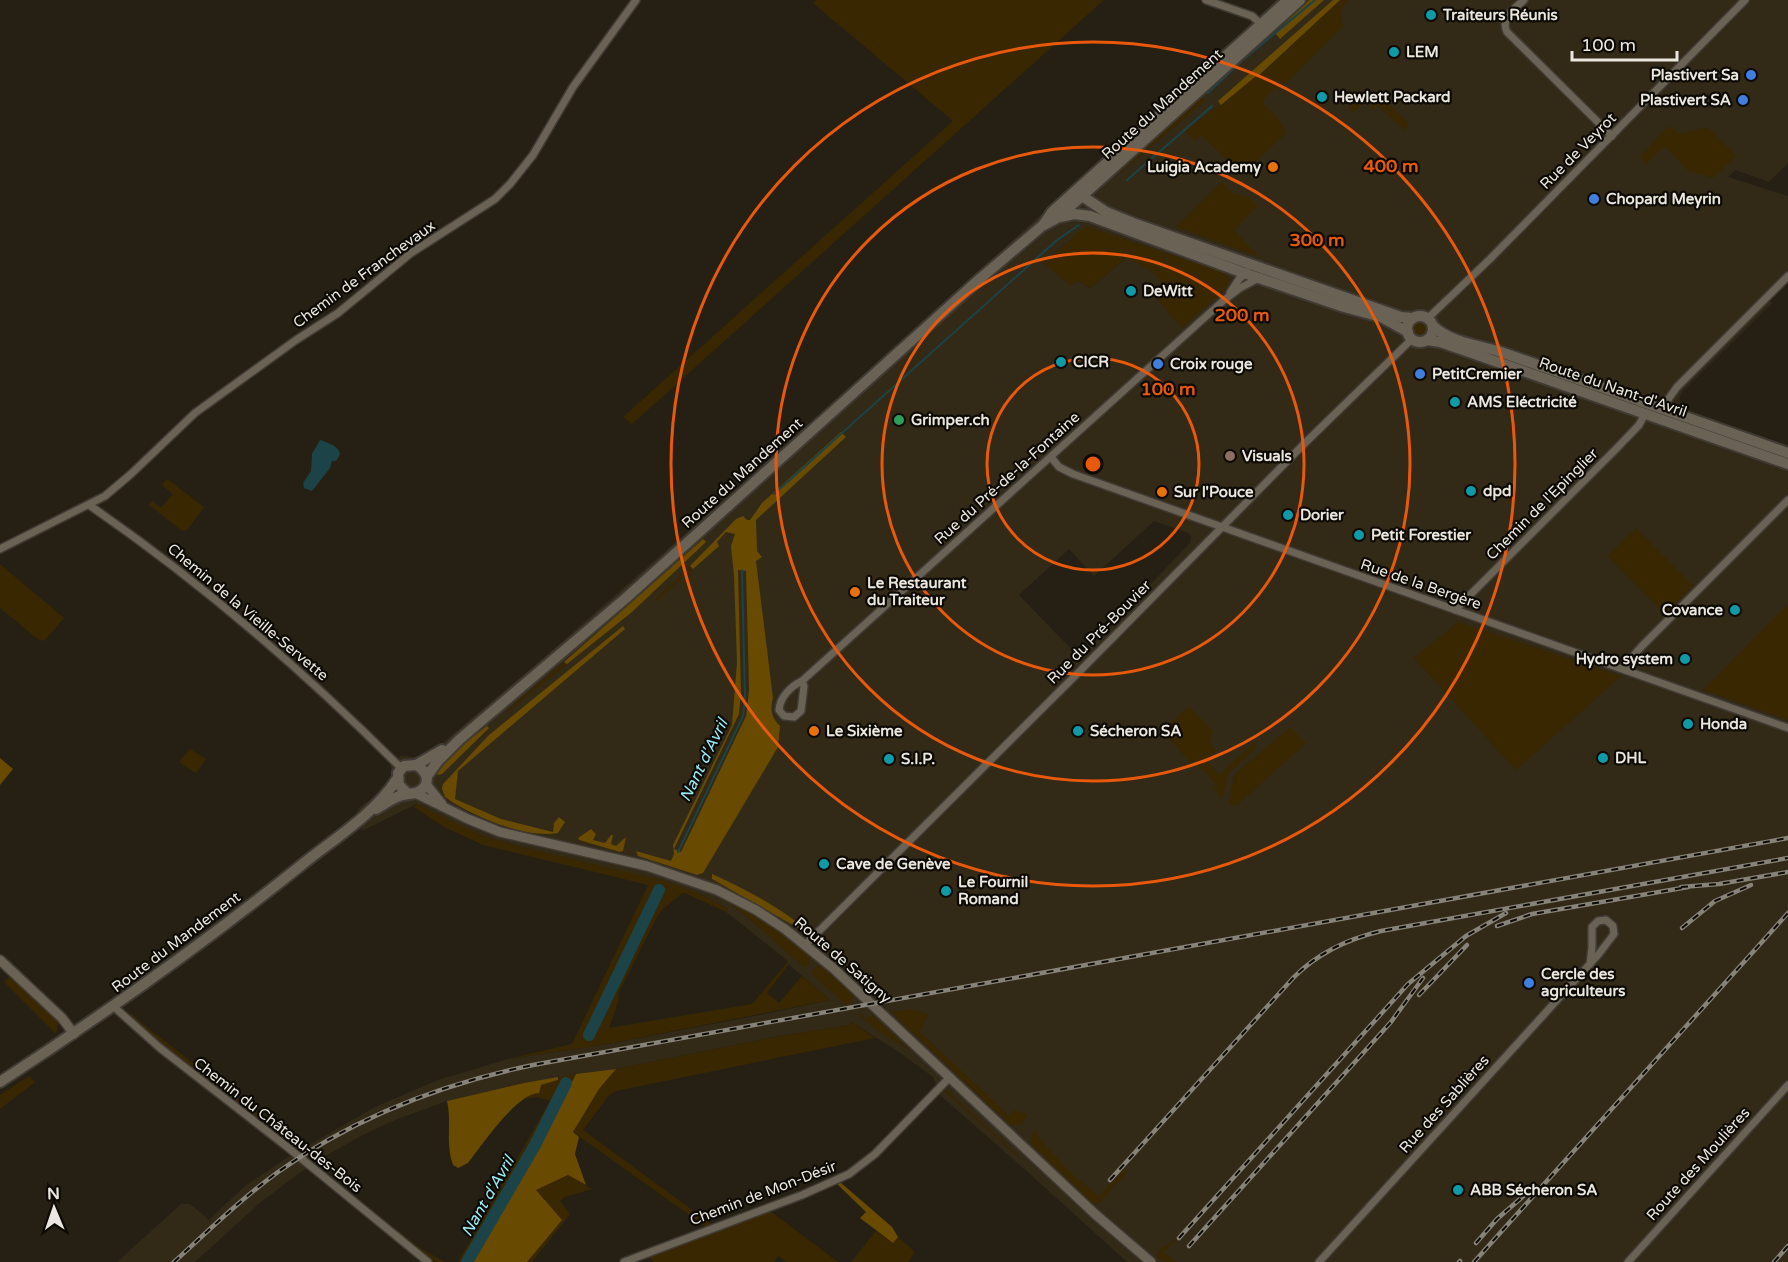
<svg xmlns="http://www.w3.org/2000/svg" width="1788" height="1262" font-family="'Varela Round',sans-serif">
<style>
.built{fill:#322917;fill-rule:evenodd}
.green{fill:#382701;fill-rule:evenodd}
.forest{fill:#684a00;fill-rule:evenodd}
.water{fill:#1c4347}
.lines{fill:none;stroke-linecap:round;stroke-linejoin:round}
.stream{stroke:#1c4347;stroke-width:2}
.river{stroke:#1c4347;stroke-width:12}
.minor-casing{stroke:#3f3a33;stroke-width:10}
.tertiary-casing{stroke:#3f3a33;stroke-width:12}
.secondary-casing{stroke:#3f3a33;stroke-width:14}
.minor{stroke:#6a6255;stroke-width:7}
.tertiary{stroke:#6a6255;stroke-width:9}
.secondary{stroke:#6a6255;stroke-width:10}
.rail-casing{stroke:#888379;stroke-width:4.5}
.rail{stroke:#0d0a06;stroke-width:2;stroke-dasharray:7;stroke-linecap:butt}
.ring{fill:none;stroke:#e8590c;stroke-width:3}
.culture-dot{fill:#0f9aa8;stroke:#0d0a06;stroke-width:2}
.shop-dot{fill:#3f7fe0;stroke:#0d0a06;stroke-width:2}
.food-dot{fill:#e8710a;stroke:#0d0a06;stroke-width:2}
.leisure-dot{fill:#2e9e5b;stroke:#0d0a06;stroke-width:2}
.education-dot{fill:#8d6e63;stroke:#0d0a06;stroke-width:2}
.labels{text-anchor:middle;stroke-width:4.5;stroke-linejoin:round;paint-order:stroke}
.poi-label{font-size:15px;font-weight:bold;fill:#ebe7df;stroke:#0d0a06;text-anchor:start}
.street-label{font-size:15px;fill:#ebe7df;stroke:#0d0a06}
.water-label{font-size:16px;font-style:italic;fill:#97edf7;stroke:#0d0a06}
.centre{fill:#e8590c;stroke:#0d0a06;stroke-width:3}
.ring-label{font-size:18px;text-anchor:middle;font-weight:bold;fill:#e8590c;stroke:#0d0a06;stroke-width:4.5;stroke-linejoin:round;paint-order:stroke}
</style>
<rect width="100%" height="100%" fill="#262014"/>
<path class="built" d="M1276,0H1788V163L1769,182L1735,170L1728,177L1788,196V275L1766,298L1772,303L1682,392L1679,400L1682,408L1685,410L1788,446V1262H1127L1031,1175L941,1096L933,1077L896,1050L851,1022L850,1025L780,1036L616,1069L524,1083L447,1101L395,1120L361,1136L313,1163L261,1202L195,1262H117L181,1204H190L206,1217L208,1221L245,1186L288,1157L375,1107L438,1080L508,1059L608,1044L770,1013L830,1000L787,963L788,961L726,912L728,909L700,894L498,841L464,829L416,804L362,831L358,809L387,786L391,777V766L400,756L415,757L434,750L541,660L784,447L1242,33ZM1086,226L1126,258L1090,288L1079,281L1070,284ZM1154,521L1188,533L1191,537L1190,543L1080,658L1019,595L1069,549L1094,576ZM877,999L886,1009L872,1011L863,1002Z"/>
<g class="green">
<path d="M816,0H1104L632,424L623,417L953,121L813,3Z"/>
<path d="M1340,0H1349C1339,9 1340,14 1343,26L1279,90L1276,87L1264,99V104L1277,117L1286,133L1242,175L1201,135L1195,141L1185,132C1208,112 1233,96 1256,75L1258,77Z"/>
<path d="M1365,89L1366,100L1353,113L1348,108Z"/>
<path d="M1201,96L1205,101L1120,173L1118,171Z"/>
<path d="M1382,97L1409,124L1404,130L1378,106H1375V111L1371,107V99L1376,103Z"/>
<path d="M1669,126L1679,134L1693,130L1708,128L1736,156L1713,178L1688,171L1665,146L1646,164L1640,157Z"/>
<path d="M1222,182L1233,193L1249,197L1258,206L1234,230L1259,257L1176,227Z"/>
<path d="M1086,226L1225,273L1229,279L1227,287L1182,328L1154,296C1178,280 1138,264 1126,258L1090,288L1079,281L1070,285L1043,263Z"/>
<circle cx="1420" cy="329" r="7"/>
<path d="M167,479L204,507L187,530L182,531L149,505L152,501L161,508L173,494L162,485Z"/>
<path d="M1636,528L1693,586L1665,614L1608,556Z"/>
<path d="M0,564L64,618L46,639L43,641L35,637L0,608Z"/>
<path d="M690,566L693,569L656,602L654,600Z"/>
<path d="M1788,604V720L1703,690Z"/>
<path d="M1458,622L1464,624L1621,676L1516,770L1414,658Z"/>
<path d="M564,662L567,664L509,711L507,710Z"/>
<path d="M1190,707L1213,731L1210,743L1216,750L1206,760L1219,775L1256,741L1255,749L1228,774L1222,799L1213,788L1216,784L1194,761L1191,763L1162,731L1186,709Z"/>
<path d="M1290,727L1306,743L1236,806L1229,804L1234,775Z"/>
<path d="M190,749L206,759L196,773L179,762Z"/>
<path d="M416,804L483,836L513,845L665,881L700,894L728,909L726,912L685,893L681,894L662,910L657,917L618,994L619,999L609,1028L752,1004L787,963L789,964L767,993L779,1003L802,976L830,1000L608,1044L508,1059L572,1044L648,885L483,845L444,827L414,807ZM656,887L663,890L593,1034L585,1035Z"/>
<path d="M732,903L763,921L809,954L810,962L805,968L746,916L731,905Z"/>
<path d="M821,965L854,996L850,1004L846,1005L811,973L817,966Z"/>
<path d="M10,976L54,1017L58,1022L57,1031L55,1033L4,982Z"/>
<path d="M910,1009L928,1014L920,1032L1009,1116L1013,1110L1027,1115L1021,1126L1019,1124L1011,1126L889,1010L893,1012Z"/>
<path d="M131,1013L138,1020L286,1136L280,1138L129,1019Z"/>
<path d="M860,1013L866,1018L873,1015L910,1051L873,1027L858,1014Z"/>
<path d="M851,1022L875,1038L616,1091L609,1095L583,1130L713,1225L706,1227L573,1132L599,1089L616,1069L780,1036L850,1025Z"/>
<path d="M576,1074L571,1082L562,1083L531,1144L463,1262H458L550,1101L537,1097L525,1099L540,1085L558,1080V1077Z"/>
<path d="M29,1076L35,1082L0,1109V1095Z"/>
<path d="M945,1089L1018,1155L1017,1156L944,1091Z"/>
<path d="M1037,1129V1136L1041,1141L1076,1178L1099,1196L1124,1170L1127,1172L1100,1202L1096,1204L1092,1203L1031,1144V1136Z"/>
<path d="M312,1163L420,1248L445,1262H437L427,1258Z"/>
<path d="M568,1175L592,1189L565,1197L560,1201L570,1214L532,1262H527L539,1246L536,1190Z"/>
<path d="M770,1211L838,1262H787L778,1256L774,1262H654L649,1257Z"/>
<path d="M876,1231L893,1243L898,1237L915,1252L908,1262H851Z"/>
<path d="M1175,1239L1176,1240L1163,1252L1177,1262C1169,1262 1160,1262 1156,1255L1163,1246L1165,1247Z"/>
</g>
<g class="forest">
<path d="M1309,0H1324L1280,39L1275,33Z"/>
<path d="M1333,0H1340L1257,77L1256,76L1221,105L1218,101Z"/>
<path d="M841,432L846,437L756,520L757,551L762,557L756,561L773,698C770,710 771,717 780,726L778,747L703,873L697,875L638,856L636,851L671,861L674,854L673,845L732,725L737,662L734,576L731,546L735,534L726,532L717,542L719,546L693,569L690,566L736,519L743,516L747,520H750L762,503ZM738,570L746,571L749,690L746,716L681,852L674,849L739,714L741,693Z"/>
<path d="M703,539L706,542L632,612L567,664L564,662Z"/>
<path d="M623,626L625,629L458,771L455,799L501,819L553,832L554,823L559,817L565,822L558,833C526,839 471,816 445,797L442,789L443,784L489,735Z"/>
<path d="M487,726L489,728L442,774L437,775C447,754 469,740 487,726Z"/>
<path d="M0,758L13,769L0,785Z"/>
<path d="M591,829L596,834L593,840L605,843L611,835H613L611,844L616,846L626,837L623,851L620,852L579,840L578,838Z"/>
<path d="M712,874C743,888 774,904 801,925L798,928L712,879Z"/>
<path d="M616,1069L599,1089L573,1132L579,1137L575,1154L586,1185L568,1175L536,1190L562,1220L527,1262H473L540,1144L576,1074Z"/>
<path d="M558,1077V1080L541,1085L539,1093C517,1093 482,1145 468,1163L458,1168L453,1165C445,1144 452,1122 447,1101L524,1083Z"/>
<path d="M840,1182L892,1227L898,1237L893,1243L860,1218L866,1212L836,1183Z"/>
</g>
<path class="water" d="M320,440C328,443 338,445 340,454L336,461H332L330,468L312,491L304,488L303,483L311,471L312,454Z"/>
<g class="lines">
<g class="stream">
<path d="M1208,93L1243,60L1315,0"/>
<path d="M1127,180L1212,106"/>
<path d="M774,494L1057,240L1079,225"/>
<path d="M678,852L743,716L745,700L742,570"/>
</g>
<g class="river">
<path d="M589,1035L659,890"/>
<path d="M467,1262L535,1145L566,1083"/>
</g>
<defs>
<g id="minor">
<path d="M1206,0L1252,16L1263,26"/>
<path d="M1524,0C1514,9 1500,18 1507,32L1612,136"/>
<path d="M1230,293L1239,279L1247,272"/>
<path d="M1428,318L1490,259L1745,0"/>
<path d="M1665,409L1667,401L1677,387L1788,276"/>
<path d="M1051,457L1059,467L1073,474L1788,728"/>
<path d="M89,505C201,582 305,672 402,769"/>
<path d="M0,549L105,496L131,474L195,413L296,340L338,313L411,253L495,199L510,184L533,155L573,87L636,0"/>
<path d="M1455,610L1616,449L1639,425L1645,414"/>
<path d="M1625,670L1627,663L1641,647L1788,500"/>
<path d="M802,681L804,686L801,711L794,717L784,716L779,710C780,697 791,686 802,681L1223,301L1240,288L1259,278"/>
<path d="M806,944L1079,672L1306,442L1412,339"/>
<path d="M113,1006L160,1048L286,1146L428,1262"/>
<path d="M624,1262L802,1195L849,1174L875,1154L950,1077"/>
<path d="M1319,1262L1598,955L1614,934L1613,926L1606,920L1598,921L1592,927V947L1590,964"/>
<path d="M1628,1262L1788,1085"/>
</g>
<g id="tertiary">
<path d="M426,784L442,804"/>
<path d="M415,793L468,819L500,832L647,866L717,890L756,910L785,929L833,968L1095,1214L1151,1262"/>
<path d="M0,960L62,1018L74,1034"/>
</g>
<g id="secondary">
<path d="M1074,193L1079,194L1106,212L1133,223L1401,317L1413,318"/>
<path d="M1060,217L1074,214L1090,216L1244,273L1344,307L1381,317L1408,332"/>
<path d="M1044,224L1052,212L1288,0"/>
<circle cx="1420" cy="329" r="13"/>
<path d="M1433,326C1450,342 1477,345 1498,351L1788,453"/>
<path d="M1427,340L1440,342L1469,352L1788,464"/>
<path d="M416,765L442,750"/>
<path d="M427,776L438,761L460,739L626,598L982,277L1042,226L1057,218L1082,196L1300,0"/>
<path d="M376,809C383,805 390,800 397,797C405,793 414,795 420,791C432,783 426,770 416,765L404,766L398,773L399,785L407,793"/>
<path d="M0,1082C103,1015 203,944 299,867C332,840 374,815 397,779"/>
</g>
</defs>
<use href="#minor" class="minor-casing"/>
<use href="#tertiary" class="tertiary-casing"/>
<use href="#secondary" class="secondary-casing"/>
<use href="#minor" class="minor"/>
<use href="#tertiary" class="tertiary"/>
<use href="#secondary" class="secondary"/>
<defs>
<g id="rail">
<path d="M1681,887L1719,884L1788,872"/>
<path d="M1497,926L1532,914L1688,887"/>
<path d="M1682,928L1715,901L1751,885"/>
<path d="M1419,995L1467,945"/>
<path d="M1110,1180L1294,977C1319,952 1348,939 1381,931L1788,858"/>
<path d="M1179,1238L1408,984L1466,936L1506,913"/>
<path d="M1476,1243L1497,1219L1527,1193"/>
<path d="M1189,1246L1391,1022L1423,978"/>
<path d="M174,1262C208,1231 241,1199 278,1172C355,1117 441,1084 533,1065L1788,838"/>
<path d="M1459,1262L1460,1261"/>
<path d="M1474,1262L1788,913"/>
<path d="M1774,1262L1788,1246"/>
</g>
</defs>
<use href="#rail" class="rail-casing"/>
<use href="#rail" class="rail"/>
</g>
<g class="ring">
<circle cx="1093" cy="464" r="106"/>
<circle cx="1093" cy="464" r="211"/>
<circle cx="1093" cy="464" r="317"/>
<circle cx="1093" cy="464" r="422"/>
</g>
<g class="culture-dot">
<circle cx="1431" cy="15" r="6"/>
<circle cx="1394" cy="52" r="6"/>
<circle cx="1322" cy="97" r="6"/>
<circle cx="1131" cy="291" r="6"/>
<circle cx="1061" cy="362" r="6"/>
<circle cx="1455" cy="402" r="6"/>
<circle cx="1471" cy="491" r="6"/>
<circle cx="1288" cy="515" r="6"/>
<circle cx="1359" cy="535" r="6"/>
<circle cx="1735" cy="610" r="6"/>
<circle cx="1685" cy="659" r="6"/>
<circle cx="1688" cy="724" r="6"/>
<circle cx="1078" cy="731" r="6"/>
<circle cx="1603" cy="758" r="6"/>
<circle cx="889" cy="759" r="6"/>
<circle cx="824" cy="864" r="6"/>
<circle cx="946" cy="891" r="6"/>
<circle cx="1458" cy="1190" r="6"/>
</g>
<g class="shop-dot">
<circle cx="1751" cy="75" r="6"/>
<circle cx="1743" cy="100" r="6"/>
<circle cx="1594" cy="199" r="6"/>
<circle cx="1158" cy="364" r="6"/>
<circle cx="1420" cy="374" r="6"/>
<circle cx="1529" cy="983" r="6"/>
</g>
<g class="food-dot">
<circle cx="1273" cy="167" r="6"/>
<circle cx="1162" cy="492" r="6"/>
<circle cx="855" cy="592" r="6"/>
<circle cx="814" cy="731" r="6"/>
</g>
<circle class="leisure-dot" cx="899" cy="420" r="6"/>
<circle class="education-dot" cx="1230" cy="456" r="6"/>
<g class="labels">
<g class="poi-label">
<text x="1443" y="20">Traiteurs Réunis</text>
<text x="1406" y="57">LEM</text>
<text x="1739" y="80" text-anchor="end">Plastivert Sa</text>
<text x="1334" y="102">Hewlett Packard</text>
<text x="1731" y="105" text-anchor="end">Plastivert SA</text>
<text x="1261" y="172" text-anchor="end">Luigia Academy</text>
<text x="1606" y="204">Chopard Meyrin</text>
<text x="1143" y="296">DeWitt</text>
<text x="1073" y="367">CICR</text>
<text x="1170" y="369">Croix rouge</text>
<text x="1432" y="379">PetitCremier</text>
<text x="1467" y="407">AMS Eléctricité</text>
<text x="911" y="425">Grimper.ch</text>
<text x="1242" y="461">Visuals</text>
<text x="1483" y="496">dpd</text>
<text x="1174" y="497">Sur l'Pouce</text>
<text x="1300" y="520">Dorier</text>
<text x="1371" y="540">Petit Forestier</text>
<text x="867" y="588">Le Restaurant<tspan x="867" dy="17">du Traiteur</tspan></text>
<text x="1723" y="615" text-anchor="end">Covance</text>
<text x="1673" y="664" text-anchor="end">Hydro system</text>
<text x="1700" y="729">Honda</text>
<text x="826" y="736">Le Sixième</text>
<text x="1090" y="736">Sécheron SA</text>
<text x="1615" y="763">DHL</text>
<text x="901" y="764">S.I.P.</text>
<text x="836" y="869">Cave de Genève</text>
<text x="958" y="887">Le Fournil<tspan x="958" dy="17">Romand</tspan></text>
<text x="1541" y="979">Cercle des<tspan x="1541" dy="17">agriculteurs</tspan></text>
<text x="1470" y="1195">ABB Sécheron SA</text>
</g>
<g class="street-label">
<text transform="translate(1162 104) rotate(-42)" y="5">Route du Mandement</text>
<text transform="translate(1578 151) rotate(-45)" y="5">Rue de Veyrot</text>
<text transform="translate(364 274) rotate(-36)" y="5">Chemin de Franchevaux</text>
<text transform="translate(1613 387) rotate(19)" y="5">Route du Nant-d'Avril</text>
<text transform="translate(742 473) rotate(-42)" y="5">Route du Mandement</text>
<text transform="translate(1007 478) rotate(-42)" y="5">Rue du Pré-de-la-Fontaine</text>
<text transform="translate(1542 504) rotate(-45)" y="5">Chemin de l'Epinglier</text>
<text transform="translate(1421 584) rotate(19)" y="5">Rue de la Bergère</text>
<text transform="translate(248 612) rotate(40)" y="5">Chemin de la Vieille-Servette</text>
<text transform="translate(1099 632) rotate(-45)" y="5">Rue du Pré-Bouvier</text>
<text transform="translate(176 942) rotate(-37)" y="5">Route du Mandement</text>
<text transform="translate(843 960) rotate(41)" y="5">Route de Satigny</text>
<text transform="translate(1444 1104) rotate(-48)" y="5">Rue des Sablières</text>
<text transform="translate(278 1125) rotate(38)" y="5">Chemin du Château-des-Bois</text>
<text transform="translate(1698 1164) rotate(-48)" y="5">Route des Moulières</text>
<text transform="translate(763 1193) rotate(-21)" y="5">Chemin de Mon-Désir</text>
</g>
<g class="water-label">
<text transform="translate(703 760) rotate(-64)" y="6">Nant d'Avril</text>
<text transform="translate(487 1196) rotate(-60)" y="6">Nant d'Avril</text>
</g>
</g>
<circle cx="1093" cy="464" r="9" class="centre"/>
<g class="ring-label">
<text x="1391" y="172">400 m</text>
<text x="1317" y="246">300 m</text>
<text x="1242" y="321">200 m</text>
<text x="1168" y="395">100 m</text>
</g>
<g transform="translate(54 1208) rotate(358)" stroke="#0d0a06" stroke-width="4.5" paint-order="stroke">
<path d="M0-4.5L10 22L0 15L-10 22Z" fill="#ebe7df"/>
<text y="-9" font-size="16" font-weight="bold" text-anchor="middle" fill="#ebe7df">N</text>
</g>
<path d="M1572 51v9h105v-9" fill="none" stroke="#ebe7df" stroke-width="3"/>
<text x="1581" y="51" font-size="18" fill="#ebe7df" stroke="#0d0a06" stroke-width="4.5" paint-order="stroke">100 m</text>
</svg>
